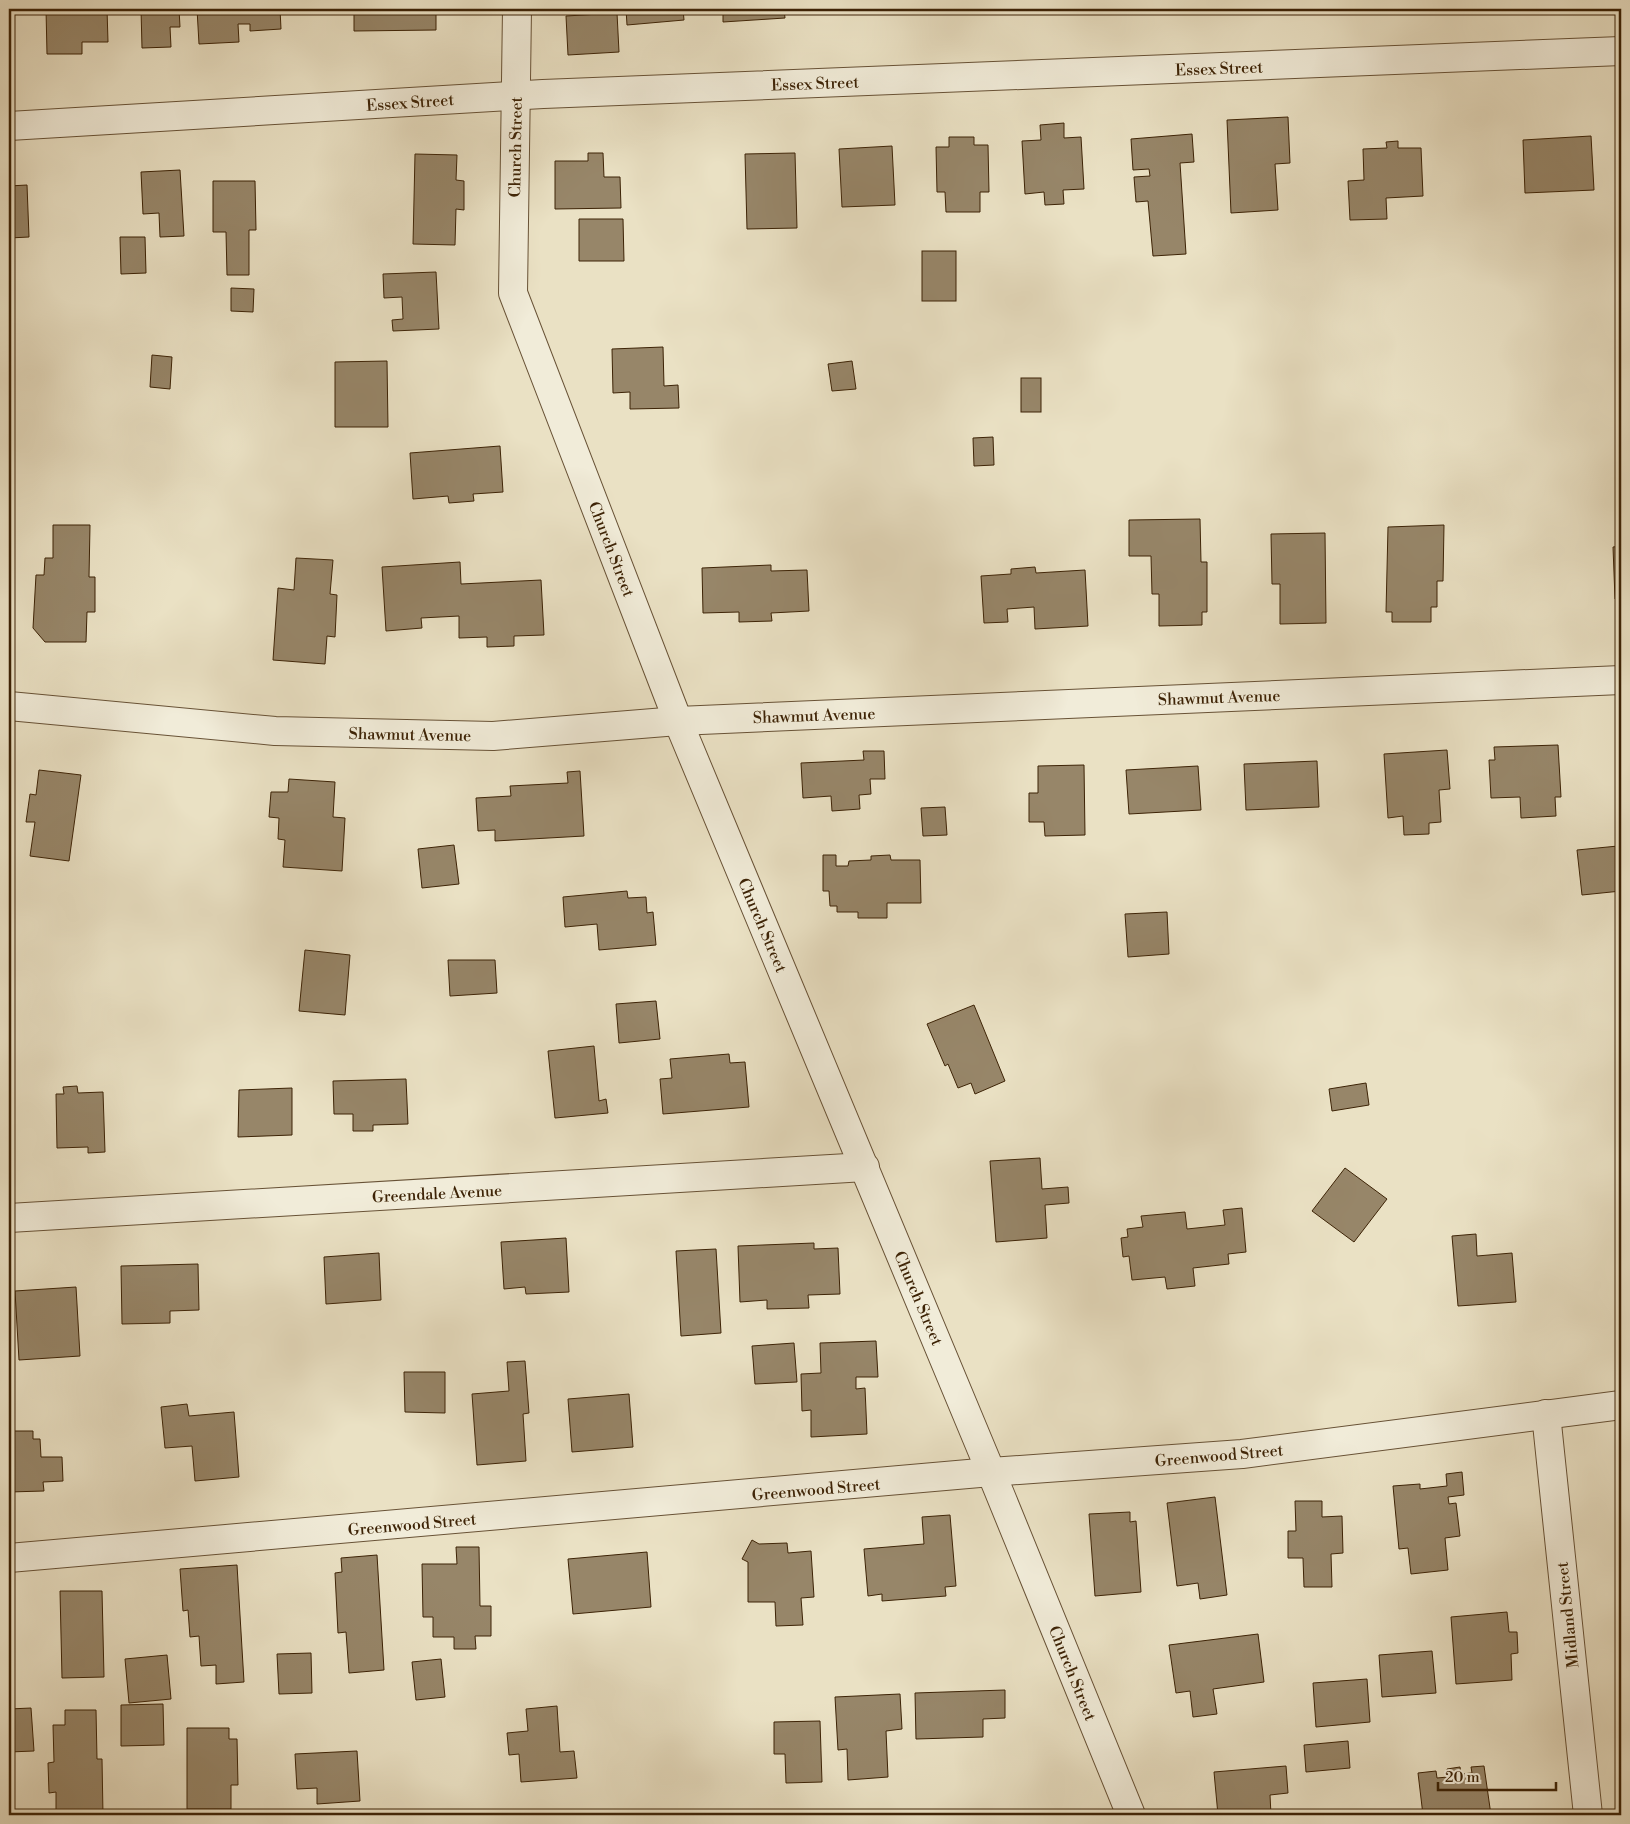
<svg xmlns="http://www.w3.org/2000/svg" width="1630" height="1824" font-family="'Libre Bodoni',serif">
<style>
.building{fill:#978669;stroke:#3d2306}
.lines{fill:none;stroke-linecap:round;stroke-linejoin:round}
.minor-casing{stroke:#685236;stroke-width:30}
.minor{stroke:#f1ecd9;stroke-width:28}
.labels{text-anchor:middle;stroke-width:4;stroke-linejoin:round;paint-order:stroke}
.street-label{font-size:16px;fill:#3d2306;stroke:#f1ecd9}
</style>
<rect width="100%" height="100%" fill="#eae1c4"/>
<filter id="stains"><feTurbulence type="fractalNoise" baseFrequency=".004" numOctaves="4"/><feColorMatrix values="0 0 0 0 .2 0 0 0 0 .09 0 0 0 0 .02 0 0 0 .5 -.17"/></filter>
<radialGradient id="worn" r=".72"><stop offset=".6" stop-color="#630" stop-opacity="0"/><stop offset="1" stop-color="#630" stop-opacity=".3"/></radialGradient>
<g class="building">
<path d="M9,9H13L14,42H9Z"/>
<path d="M46,9H107L108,42H82V54H47Z"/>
<path d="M141,9H179L180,27H170L171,47L142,48Z"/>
<path d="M197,9H280L281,29L250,31V24H238L239,42L199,44Z"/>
<path d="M354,9H436V30L354,31Z"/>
<path d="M626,9H683L684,20L627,25Z"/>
<path d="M723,9H784L785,18L723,22Z"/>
<path d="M987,9H1029V12L987,13Z"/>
<path d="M1255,9H1303L1255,10Z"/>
<path d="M617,13L619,52L568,55L566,16Z"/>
<path d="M1288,117L1290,163L1275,164L1278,210L1231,213L1227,120Z"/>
<path d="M1064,123V138L1081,137L1084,189L1063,190L1064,204L1045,205L1044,192L1025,194L1022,141L1041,140L1040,125Z"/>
<path d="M1192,134L1194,162L1180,163L1186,254L1153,256L1148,201L1136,202L1134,177L1150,176L1149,169L1133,170L1131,139Z"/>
<path d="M1591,136L1594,190L1525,193L1523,140Z"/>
<path d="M949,137H974V145H988L989,192H980V212H946L945,192H937L936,147H949Z"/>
<path d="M1398,141V148H1421L1423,196L1386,198L1387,219L1350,220L1348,181L1364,180L1363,149L1387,148L1386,142Z"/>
<path d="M892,146L895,205L842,207L839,149Z"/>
<path d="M588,153H603L604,177H620L621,208L555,209V161H588Z"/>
<path d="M795,153L797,228L747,229L745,154Z"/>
<path d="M415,154L457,155L456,180L464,181V210L456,209L455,245L413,244Z"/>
<path d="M180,170L184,236L160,237L159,213L143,214L141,172Z"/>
<path d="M213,181H255L256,230H249V275H227L226,232H213Z"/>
<path d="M27,185L29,237L9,238V186Z"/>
<path d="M579,219H623L624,261H579Z"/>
<path d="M120,237H145L146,273L121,274Z"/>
<rect x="922" y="251" width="34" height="50"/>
<path d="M436,272L439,329L393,331L392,320L403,319L402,297L384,298L383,274Z"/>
<path d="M231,288L254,289L253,312L231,311Z"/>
<path d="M663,347L664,386L678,385L679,408L630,409V392L613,393L612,349Z"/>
<path d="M152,355L172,357L170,389L150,387Z"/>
<path d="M387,361L388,427H335V362Z"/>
<path d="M852,361L856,389L832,391L828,364Z"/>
<rect x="1021" y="378" width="20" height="34"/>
<path d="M993,437L994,465L974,466L973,438Z"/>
<path d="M500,446L503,492L473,494L474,501L449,503L448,496L413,499L410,453Z"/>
<path d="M1200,519L1201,562H1207V612H1202V625L1159,626V594H1152L1151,556H1129V520Z"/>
<path d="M53,525H90L89,577H95V612H87L86,642H45L33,628L36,575H44L45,558H53Z"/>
<path d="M1444,525L1443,581H1437V607H1431V622H1392V612H1386L1388,527Z"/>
<path d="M1325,533L1326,623L1280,624V584H1272L1271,534Z"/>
<path d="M1621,546V610V599H1615L1613,547Z"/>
<path d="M296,558L333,560L330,594L337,595L335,637L327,636L325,664L273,660L278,588L294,590Z"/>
<path d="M460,562L461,584L541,580L544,635L514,636V646L487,647V637L459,638V616L421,618L422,628L386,631L382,567Z"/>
<path d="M771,565V571L807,570L809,611L771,613L772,621L739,622V612L703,613L702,568Z"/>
<path d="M1035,567L1036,573L1085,570L1088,626L1035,629L1034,607L1007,609L1008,622L984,623L981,576L1011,574V569Z"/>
<path d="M1558,745L1561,797H1555L1556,816L1521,818L1520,797L1491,798L1489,760H1495L1494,747Z"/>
<path d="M1447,750L1450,789L1439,790L1441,822L1429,823V834L1404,835L1403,816L1388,818L1384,754Z"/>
<path d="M863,751H884L885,779H870L871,794L859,795L860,809L832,811L831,796L803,798L801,763L864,760Z"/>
<path d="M1317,761L1319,807L1246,810L1244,764Z"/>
<path d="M1084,765L1085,835L1045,836L1044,822H1029V793H1038V766Z"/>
<path d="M1198,766L1201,810L1129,814L1126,770Z"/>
<path d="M39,770L81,775L69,861L30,856L35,822H26L30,794L36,795Z"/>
<path d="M580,771L584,836L495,841V830L478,831L476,798L511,796L510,786L568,783L567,772Z"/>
<path d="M289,779L335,782L333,817L345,818L342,871L283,867L285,840L278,839L279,818L269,817L271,792H288Z"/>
<path d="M945,807L947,835L923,836L921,808Z"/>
<path d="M454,845L459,884L422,888L418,849Z"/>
<path d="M1618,846L1621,891L1582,895L1577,850Z"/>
<path d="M823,855H836V866H848L849,861L871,860V856L890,855L891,860H920L921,903H887V918H858V912H837V906H830L829,891H823Z"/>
<path d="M627,891L628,898L646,897L647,913L653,912L656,945L599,950L597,924L565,927L563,897Z"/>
<path d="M1167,912L1169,954L1128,957L1125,914Z"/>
<path d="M305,950L350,955L345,1015L299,1011Z"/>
<path d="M448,960H495L497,993L450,996Z"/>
<path d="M656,1001L660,1039L619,1043L616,1004Z"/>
<path d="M974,1005L1005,1081L975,1094L971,1083L958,1088L948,1064L945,1066L927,1024Z"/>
<path d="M594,1046L599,1101L606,1099L608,1113L555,1118L548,1051Z"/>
<path d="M729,1054L730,1063L745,1062L749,1107L663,1114L660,1079L672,1078L670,1059Z"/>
<path d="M406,1079L408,1124L373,1125V1131H353V1114H334L333,1081Z"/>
<path d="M1366,1083L1369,1105L1332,1111L1329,1089Z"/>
<path d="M77,1086L78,1093L103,1092L105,1152L88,1153V1147L57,1148L56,1094H64L63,1087Z"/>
<path d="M292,1088V1135L238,1137L239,1090Z"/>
<path d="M1040,1158L1042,1189L1068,1187L1069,1203L1045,1205L1047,1238L996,1242L990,1161Z"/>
<path d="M1345,1168L1387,1199L1354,1242L1312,1211Z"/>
<path d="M1242,1208L1246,1252L1228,1254L1229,1264L1193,1268L1195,1286L1167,1289L1165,1277L1132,1280L1129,1256L1123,1257L1121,1238L1128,1237L1127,1229L1143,1227L1141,1216L1185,1212L1187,1229L1225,1225L1223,1210Z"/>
<path d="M1476,1234L1477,1256L1512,1253L1516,1302L1458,1306L1452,1236Z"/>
<path d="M566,1238L569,1292L526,1294L525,1287L504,1289L501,1242Z"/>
<path d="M1616,1241H1621V1287Z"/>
<path d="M814,1243V1249L838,1248L840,1294L808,1295L809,1308L767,1309V1300L740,1302L738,1246Z"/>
<path d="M716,1249L721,1333L681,1336L676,1251Z"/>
<path d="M379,1253L381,1300L326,1304L324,1257Z"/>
<path d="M198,1264L199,1310L170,1311V1323L122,1324L121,1266Z"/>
<path d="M76,1287L80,1356L19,1360L15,1291Z"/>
<path d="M876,1341L878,1377H856V1389L865,1388L867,1434L811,1437V1410L802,1411L801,1374L821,1373L820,1343Z"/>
<path d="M794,1343L797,1382L755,1384L752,1346Z"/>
<path d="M525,1361L529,1413L523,1414L526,1461L477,1465L472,1394L509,1391L507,1362Z"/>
<path d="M404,1372H445V1413L405,1412Z"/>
<path d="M629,1394L633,1447L572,1452L568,1399Z"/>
<path d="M187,1404L189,1416L234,1412L239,1477L195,1481L192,1446L165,1448L161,1407Z"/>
<path d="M9,1431H33V1439H40L41,1457H62L63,1481L43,1482L44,1491L9,1492Z"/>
<path d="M1462,1472L1464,1495L1448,1497L1449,1504L1456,1503L1460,1536L1445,1538L1448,1570L1411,1574L1408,1548L1399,1549L1393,1486L1420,1484V1489L1447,1486L1446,1474Z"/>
<path d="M1215,1497L1227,1595L1200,1599L1198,1583L1177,1586L1167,1503Z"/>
<path d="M1295,1501H1322V1517L1342,1516L1343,1553L1331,1554L1332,1587H1304L1303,1558H1288V1531H1296Z"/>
<path d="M1130,1512V1522L1136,1521L1141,1592L1095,1596L1089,1514Z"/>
<path d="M950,1515L956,1586L945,1587L946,1596L882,1601V1594L868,1596L864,1549L924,1544L922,1517Z"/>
<path d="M752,1540L759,1544L787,1543L788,1553L811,1551L814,1597L801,1598L803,1625L776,1626L775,1602H748V1562L742,1559Z"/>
<path d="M456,1547H479L480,1606H491V1636H475L476,1649H454V1637H433V1617H423L422,1564H457Z"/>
<path d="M647,1552L651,1607L573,1614L568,1559Z"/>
<path d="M377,1555L384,1670L349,1673L346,1632L338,1633L335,1573L342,1572L341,1558Z"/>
<path d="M237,1565L244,1682L216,1684V1665L201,1666L199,1636L190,1637L188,1610L183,1611L180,1569Z"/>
<path d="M60,1591H102L104,1677L62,1678Z"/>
<path d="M1507,1612L1509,1632H1517L1518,1653L1511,1654L1512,1680L1456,1684L1451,1617Z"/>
<path d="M1258,1634L1264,1682L1213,1689L1217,1714L1193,1717L1190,1691L1176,1693L1169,1645Z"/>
<path d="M1432,1651L1436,1693L1382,1697L1379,1655Z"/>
<path d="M311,1653L312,1693L279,1694L277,1654Z"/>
<path d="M167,1655L171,1699L129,1703L125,1659Z"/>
<path d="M441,1659L445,1697L416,1700L412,1662Z"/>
<path d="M1367,1679L1370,1722L1316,1727L1313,1683Z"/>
<path d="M1005,1690V1718L983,1719V1737L916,1739L915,1693Z"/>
<path d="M900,1694L902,1729L886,1731L888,1777L848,1780L847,1749L838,1750L835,1697Z"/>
<path d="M163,1704L164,1745L121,1746V1705Z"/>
<path d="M557,1706L560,1752L574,1751L577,1778L521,1782L519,1754L509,1755L507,1733L528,1731L526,1709Z"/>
<path d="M31,1708L34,1751L9,1752V1709Z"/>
<path d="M65,1710H96L97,1759H102L103,1815H56V1792L49,1793L48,1763L54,1762L53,1725H65Z"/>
<path d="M820,1721L822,1782L786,1783L785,1754H774V1722Z"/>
<path d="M187,1728H229V1739H237L238,1785H231V1809H187Z"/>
<path d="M1348,1741L1350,1768L1306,1772L1304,1745Z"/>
<path d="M357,1751L360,1801L317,1804V1788L297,1789L295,1754Z"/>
<path d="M1286,1766L1288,1793L1270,1795L1271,1815H1218L1214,1772Z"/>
<path d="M1484,1766L1491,1815H1423L1418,1773L1436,1771L1437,1778L1448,1777L1447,1769L1460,1767L1461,1774L1472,1773L1471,1767Z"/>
</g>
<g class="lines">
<defs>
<g id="minor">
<path d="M517,9L513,293L678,721L991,1472L1131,1815"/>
<path d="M9,126L543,94L1621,51"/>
<path d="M9,706L275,731L493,736L678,721L1621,680"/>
<path d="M9,1218L865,1167"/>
<path d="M1546,1414L1588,1815"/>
<path d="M9,1558L991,1472L1242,1454L1621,1405"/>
</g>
</defs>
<use href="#minor" class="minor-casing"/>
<use href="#minor" class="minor"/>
</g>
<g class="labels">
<g class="street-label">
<text transform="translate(1219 68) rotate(-2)" y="6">Essex Street</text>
<text transform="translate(815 83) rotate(-2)" y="6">Essex Street</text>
<text transform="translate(410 102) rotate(-4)" y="6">Essex Street</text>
<text transform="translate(515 147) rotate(-89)" y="6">Church Street</text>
<text transform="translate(612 549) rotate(69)" y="6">Church Street</text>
<text transform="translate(1219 697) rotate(-2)" y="6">Shawmut Avenue</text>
<text transform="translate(814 715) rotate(-2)" y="6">Shawmut Avenue</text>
<text transform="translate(410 734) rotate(1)" y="6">Shawmut Avenue</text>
<text transform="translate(763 925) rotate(67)" y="6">Church Street</text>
<text transform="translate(437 1193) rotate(-3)" y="6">Greendale Avenue</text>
<text transform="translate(919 1298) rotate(67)" y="6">Church Street</text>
<text transform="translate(1219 1455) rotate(-5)" y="6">Greenwood Street</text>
<text transform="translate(816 1489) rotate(-5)" y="6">Greenwood Street</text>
<text transform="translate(412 1524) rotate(-5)" y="6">Greenwood Street</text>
<text transform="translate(1567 1615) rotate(-96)" y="6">Midland Street</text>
<text transform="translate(1073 1673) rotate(68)" y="6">Church Street</text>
</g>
</g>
<rect width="1630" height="1824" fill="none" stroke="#eae1c4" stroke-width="30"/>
<rect x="10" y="10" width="1610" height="1804" fill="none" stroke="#3d2306" stroke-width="2.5"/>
<rect x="15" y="15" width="1600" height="1794" fill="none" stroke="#3d2306"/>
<path d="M1438 1782v8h118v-8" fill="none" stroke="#3d2306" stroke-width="2.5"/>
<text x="1445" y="1782" font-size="15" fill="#3d2306" stroke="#f1ecd9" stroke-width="4" paint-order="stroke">20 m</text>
<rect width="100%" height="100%" filter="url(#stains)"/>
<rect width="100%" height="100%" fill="url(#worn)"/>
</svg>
